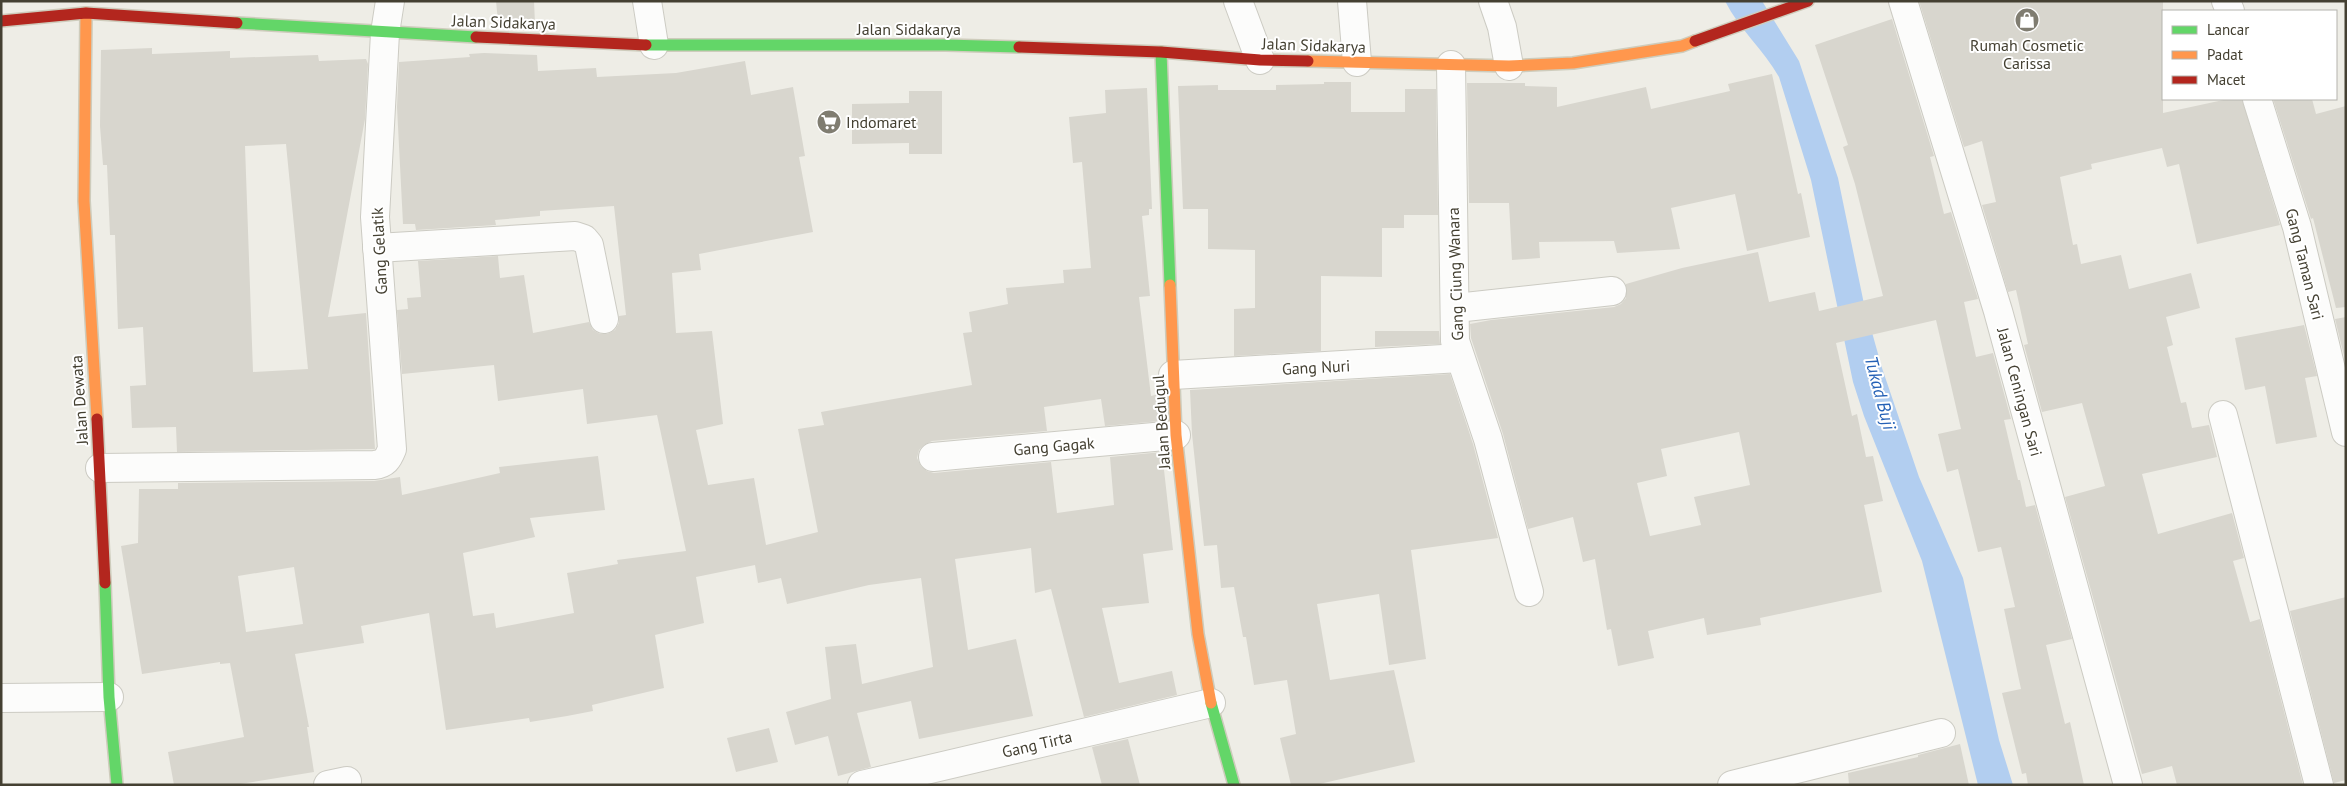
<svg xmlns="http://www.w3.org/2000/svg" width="2347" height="786" font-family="'PT Sans',sans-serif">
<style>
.water{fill:#b2cef0}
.building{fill:#d8d6ce;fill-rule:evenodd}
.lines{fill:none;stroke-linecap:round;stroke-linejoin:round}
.street-casing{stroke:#cccbc3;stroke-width:30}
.fast-casing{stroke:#ceccbc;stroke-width:14}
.slow-casing{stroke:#ceccbc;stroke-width:14}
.jam-casing{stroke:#ceccbc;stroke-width:14}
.street{stroke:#fcfcfb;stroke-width:28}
.fast{stroke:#63d668;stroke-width:11}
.slow{stroke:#ff974d;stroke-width:11}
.jam{stroke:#b3261e;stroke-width:11}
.labels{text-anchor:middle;stroke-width:4;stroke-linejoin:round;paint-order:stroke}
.street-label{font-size:16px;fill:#444032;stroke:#fff}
.poi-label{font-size:16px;fill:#444032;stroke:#fff}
.water-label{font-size:18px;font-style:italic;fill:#2561b6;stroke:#fff}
</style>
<rect width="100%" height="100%" fill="#eeede6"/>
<path class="water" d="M1725,1H1762L1799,61L1838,178L1864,304L1882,368L1919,477L1963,578L1999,740L2013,785H1978L1922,561L1864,416L1853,382L1811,180L1779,77C1764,50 1739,29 1725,1Z"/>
<g class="building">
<path d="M496,1H534L535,24L498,22Z"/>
<path d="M1919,1H2163V113L2228,99H2242L2280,225L2197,244L2179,164L2167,167L2162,148L2091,164L2092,169L2060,177L2073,245L2077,244L2081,264L2121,255L2129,289L2191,273L2200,308L2166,317L2173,345L2167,347L2181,403L2186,402L2192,428L2209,425L2217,457L2142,474L2158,534L2232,513L2244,558L2233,561L2250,622L2260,619L2303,785H2177L2172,766L2142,774L2065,497L2105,486L2082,403L2042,412L2024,345L2028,344L2016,290L2008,292L1982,205L1996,202L1982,141L1964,147Z"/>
<path d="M1892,19L1934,156L1930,157L1944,214L1951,212L1978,299L1964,302L1976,357L1993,353L2011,419L2004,420L2018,480H2020L2026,507L2035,505L2072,639L2046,645L2065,724L2070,722L2084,785H2028L2026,773L2022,774L2002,693L2021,689L2004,609L2015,607L2001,547L1978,552L1958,469L1947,472L1938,434L1961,429L1936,320L1836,343L1852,416L1857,414L1866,457L1873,456L1883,501L1864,505L1882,592L1760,618L1761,625L1707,635L1704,618L1648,631L1654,658L1618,666L1611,629L1607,630L1595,559L1583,562L1573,517L1528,529L1503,434L1471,338L1470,324L1491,320L1614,307L1621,304L1626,298V284L1682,268L1758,252L1769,302L1815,292L1819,311L1883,296L1855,184L1843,147L1848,145L1815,45ZM1739,432L1750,485L1694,497L1701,525L1650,536L1637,483L1667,476L1661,449Z"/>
<path d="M152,48V54L230,51V58L318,55L319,61L366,59L368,64L365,119L328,317L366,313L375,449L177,452L176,427L132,428L130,386L146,385L143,327L118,329L115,235H110L107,165H103L100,126L101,50ZM286,144L308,369L253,372L245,146Z"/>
<path d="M484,53L537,55L538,71L596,68L597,77L676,73L745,61L751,95L793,87L805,156L799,157L813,232L699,254L701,270L672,273L676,333L712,331L723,424L696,430L708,485L754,478L766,545L818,532L798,429L824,425L821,412L972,385L963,333L972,332L969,312L1008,304L1006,288L1064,283L1063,270L1091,268L1082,162L1073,163L1069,117L1106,113L1105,90L1147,88L1152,209H1149V215L1142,216L1150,296L1139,297L1151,396L1159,394L1160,421L1105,426L1101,399L1044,407L1047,431L932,441L924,445L919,450L917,458L921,466L927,471L934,473L1051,462L1057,513L1114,505L1110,457L1162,452L1173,550L1143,554L1149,603L1102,608L1119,683L1172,671L1177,695L1084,717L1051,589L1035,593L1031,548L955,559L968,650L1016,639L1033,716L919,739L911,701L857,713L871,767L838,776L828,736L795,745L786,712L831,699L825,647L856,644L862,684L933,667L921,578L869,585L787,604L781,578L758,583L755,565L696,577L704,623L655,635L664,688L592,705L593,711L567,716L530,722L529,718L446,730L429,613L361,626L364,643L295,654L309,727H307L314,772L234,785H174L168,752L244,737L230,663L220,664V662L142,674L121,546L138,543L139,489H178V483L374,481L400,477L402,495L500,473L499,467L598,456L605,510L530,518L535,537L463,553L473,616L494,613L496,628L574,613L567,573L618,564L617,560L686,551L657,415L587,424L583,389L498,401L494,365L402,374L397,310L408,309L407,298L421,297L418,261L498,256L500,278L524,275L533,333L589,322L593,330L600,334H607L615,330L619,323V316L626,315L614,206L540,211V216L495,220L496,225L416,230L415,224H403L397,107L399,62L470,57L469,54ZM294,567L303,624L246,632L238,576Z"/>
<path d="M1772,74L1798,194L1801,193L1810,237L1747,251L1735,194L1671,208L1680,249L1617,253L1614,241L1539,242L1540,258L1512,260L1509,203H1469L1467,83H1525V86L1557,87V107L1646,87L1651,109L1730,91L1728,84Z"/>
<path d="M1324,82H1351V112H1405V89H1436L1438,215H1404V228H1382V277L1321,276V351L1234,356V309L1255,308V250L1208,249V209H1183L1178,86L1218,85V90H1276V85L1324,84Z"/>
<path d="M909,91H942V154H909V143L852,144V104L909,103Z"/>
<path d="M2273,99H2312L2316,114L2346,106V307L2336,308L2313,218L2311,219Z"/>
<path d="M2346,317V364L2335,319Z"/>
<path d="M2304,325L2317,376L2305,378L2317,437L2276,444L2265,386L2245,390L2235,338Z"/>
<path d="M1375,331H1439L1440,344L1375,347Z"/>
<path d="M1450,374L1473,444L1498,538L1411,550L1426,659L1389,665L1379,594L1317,604L1330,680L1394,670L1415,762L1315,785H1291L1280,738L1296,734L1287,680L1254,685L1246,637H1243L1234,587L1221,588L1217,545L1204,546L1192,434L1190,390Z"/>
<path d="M2346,597V780L2334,783L2290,611Z"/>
<path d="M769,728L778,762L736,772L727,738Z"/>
<path d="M1128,739L1140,785H1102L1092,747Z"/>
<path d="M1960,744L1969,785H1849L1848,773L1918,757V755Z"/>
</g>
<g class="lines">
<defs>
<g id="street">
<path d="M647,1L654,45"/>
<path d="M1238,1L1260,60"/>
<path d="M1352,1L1357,62"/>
<path d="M1493,1L1502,27L1509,66"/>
<path d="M1903,1L1998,311L2128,785"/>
<path d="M2226,1L2230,11"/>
<path d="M1451,65L1455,341L1488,439L1529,592"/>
<path d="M2257,99L2297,227L2346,432"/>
<path d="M377,248L575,236L584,239L589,245L604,319"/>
<path d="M1456,308L1612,291"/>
<path d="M1173,375L1460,358"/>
<path d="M2223,415L2319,785"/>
<path d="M933,457L1176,435"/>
<path d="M100,468L374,465C385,464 388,459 392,449L375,217L385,33L390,1"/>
<path d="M1,698L109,697"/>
<path d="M328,785L347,781"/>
<path d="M862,785L1211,703"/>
<path d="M1732,785L1941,733"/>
</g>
<g id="fast">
<path d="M237,23L476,37"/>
<path d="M646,45H946L1019,47"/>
<path d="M1161,52L1170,285"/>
<path d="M105,583L109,697L117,785"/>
<path d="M1211,703L1234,785"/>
</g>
<g id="slow">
<path d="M86,13L84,201L97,419"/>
<path d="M1308,61L1509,66L1573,63L1682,46L1695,41"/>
<path d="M1170,285L1176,435L1198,634L1211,703"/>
</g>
<g id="jam">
<path d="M1,21L86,13L237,23"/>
<path d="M476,37L646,45"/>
<path d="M1695,41L1808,1"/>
<path d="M1019,47L1161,52L1260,60L1308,61"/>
<path d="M97,419L105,583"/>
</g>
</defs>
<use href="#street" class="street-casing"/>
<use href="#fast" class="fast-casing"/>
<use href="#slow" class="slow-casing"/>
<use href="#jam" class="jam-casing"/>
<use href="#street" class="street"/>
<use href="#fast" class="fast"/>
<use href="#slow" class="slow"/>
<use href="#jam" class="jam"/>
</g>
<defs>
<symbol id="shop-disc" viewBox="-11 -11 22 22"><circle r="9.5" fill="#807d71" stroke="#fff"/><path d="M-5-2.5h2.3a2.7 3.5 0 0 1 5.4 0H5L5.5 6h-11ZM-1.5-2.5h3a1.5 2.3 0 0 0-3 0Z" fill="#fff"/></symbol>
<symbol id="supermarket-disc" viewBox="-11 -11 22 22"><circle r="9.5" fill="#807d71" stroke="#fff"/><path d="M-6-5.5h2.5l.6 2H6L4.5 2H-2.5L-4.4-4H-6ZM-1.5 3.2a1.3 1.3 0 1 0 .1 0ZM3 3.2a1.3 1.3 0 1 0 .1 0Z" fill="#fff"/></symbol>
</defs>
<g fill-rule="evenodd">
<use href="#shop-disc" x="2013" y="6" width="28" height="28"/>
<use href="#supermarket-disc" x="815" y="108" width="28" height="28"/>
</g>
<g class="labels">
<g class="street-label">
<text transform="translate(504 22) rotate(2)" y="6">Jalan Sidakarya</text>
<text x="909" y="35">Jalan Sidakarya</text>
<text transform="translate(1314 45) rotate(2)" y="6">Jalan Sidakarya</text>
<text transform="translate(379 251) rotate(-93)" y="6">Gang Gelatik</text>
<text transform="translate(2305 264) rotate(76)" y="6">Gang Taman Sari</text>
<text transform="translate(1455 274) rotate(-92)" y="6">Gang Ciung Wanara</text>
<text transform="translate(1316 367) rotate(-3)" y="6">Gang Nuri</text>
<text transform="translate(2020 392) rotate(75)" y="6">Jalan Ceningan Sari</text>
<text transform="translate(79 400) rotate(-94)" y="6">Jalan Dewata</text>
<text transform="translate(1161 422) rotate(-94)" y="6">Jalan Bedugul</text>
<text transform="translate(1054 446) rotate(-5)" y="6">Gang Gagak</text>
<text transform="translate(1037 744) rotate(-13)" y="6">Gang Tirta</text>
</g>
<g class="poi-label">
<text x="2027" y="51">Rumah Cosmetic<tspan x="2027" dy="18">Carissa</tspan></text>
<text x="846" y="128" text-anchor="start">Indomaret</text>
</g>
<g class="water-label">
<text transform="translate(1880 393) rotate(75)" y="6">Tukad Buji</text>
</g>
</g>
<rect width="2347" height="786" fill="none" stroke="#444032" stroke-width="5"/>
<rect x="2162" y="10" width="175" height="90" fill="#ffffff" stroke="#b4b3ad"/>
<rect x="2172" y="26" width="25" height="8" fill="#63d668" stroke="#b4b3ad"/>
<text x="2207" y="35" font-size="15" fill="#444032">Lancar</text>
<rect x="2172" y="51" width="25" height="8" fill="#ff974d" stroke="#b4b3ad"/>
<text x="2207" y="60" font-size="15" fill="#444032">Padat</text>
<rect x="2172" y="76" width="25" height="8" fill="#b3261e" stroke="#b4b3ad"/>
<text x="2207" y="85" font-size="15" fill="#444032">Macet</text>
</svg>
